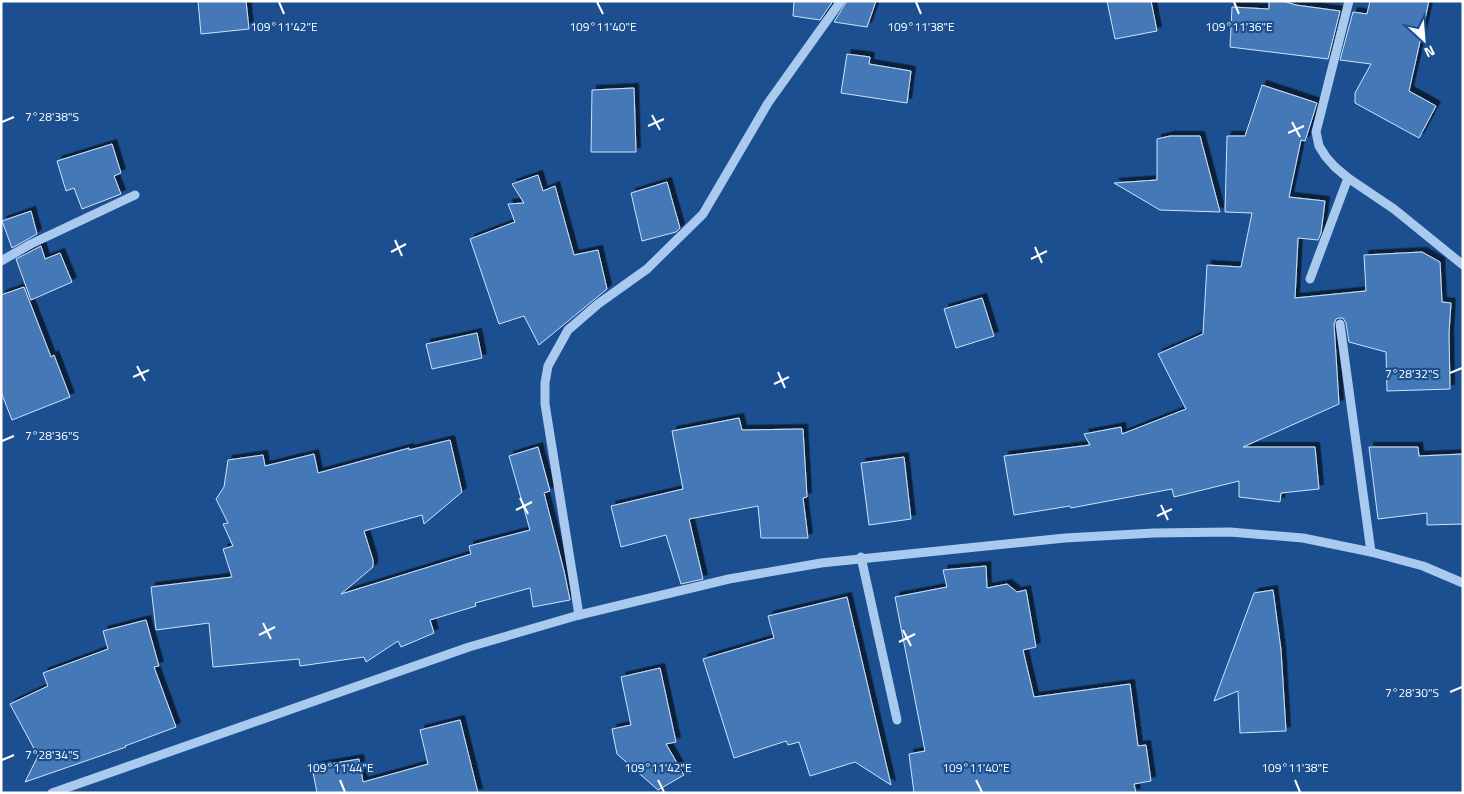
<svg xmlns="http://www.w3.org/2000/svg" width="1464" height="794" font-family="'Titillium Web',sans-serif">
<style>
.building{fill:#4478b7;stroke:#cfe3fa;filter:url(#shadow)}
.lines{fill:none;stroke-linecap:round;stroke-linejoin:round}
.minor{stroke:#a9c9ee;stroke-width:9}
.ticks{fill:none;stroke:#fff;stroke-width:2}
.ticks-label{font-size:12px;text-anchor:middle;fill:#fff;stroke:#1b4f8f;stroke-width:4.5;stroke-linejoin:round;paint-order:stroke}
</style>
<defs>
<filter id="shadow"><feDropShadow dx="4.5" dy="-4.5" stdDeviation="0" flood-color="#0009"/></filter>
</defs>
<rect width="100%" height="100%" fill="#1b4f8f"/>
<g class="building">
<path d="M198,1H246L249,29L201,34Z"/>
<path d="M794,1H833L820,20L793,16Z"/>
<path d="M847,1H876L867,27L834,22Z"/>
<path d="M1107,1H1151L1157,31L1115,39Z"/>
<path d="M1269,1H1283L1296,5L1340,11L1328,59L1230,47L1232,7L1269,9Z"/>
<path d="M1370,1H1429L1409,91L1436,106L1419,138L1355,103V93L1371,64L1340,60L1353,12L1367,14Z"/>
<path d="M847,54L870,57L869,64L911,71L907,103L841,93Z"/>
<path d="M1262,85L1317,103L1305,141L1301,140L1289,197L1325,201L1321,233L1318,240L1298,238L1295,298L1366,291L1364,255L1422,252L1440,262L1442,302L1451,303L1449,333L1450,389L1387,391L1386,352L1349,342L1346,323L1343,318H1339L1336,319L1334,324L1339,404L1243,447H1315L1319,489L1281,493L1280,502L1239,497V481L1174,497L1172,489L1071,508L1070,506L1014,515L1004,456L1090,445L1084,434L1121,427L1122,434L1186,409L1158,354L1203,334L1207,265L1241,267L1252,213L1225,212L1227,136H1245Z"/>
<path d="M634,88L636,152H591L592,90Z"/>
<path d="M1170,136H1200L1220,212L1160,210L1114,183L1157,180V139Z"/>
<path d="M112,144L121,173L114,176L121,194L82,209L74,188L66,191L57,161Z"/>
<path d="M538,175L543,191L555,186L574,255L598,250L607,289L539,345L524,316L499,324L470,239L515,222L508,204L524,203L512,184Z"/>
<path d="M667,182L680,228L676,232L642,241L631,193Z"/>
<path d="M31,211L37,234L12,248L2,221Z"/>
<path d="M41,246L45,259L60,253L72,282L31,300L16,259Z"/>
<path d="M24,287L51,357L54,355L70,397L12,420L1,392V295Z"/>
<path d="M982,298L994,336L956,348L944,309Z"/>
<path d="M477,333L482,358L432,369L426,344Z"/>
<path d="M739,418L742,430L803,429L807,497L803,498L808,538H761L758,506L689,519L703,579L681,584L666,535L621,547L611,506L683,489L672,431Z"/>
<path d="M450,440L462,492L424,524L422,515L364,531L373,560V567L341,594L471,554L469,546L530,530L509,456L538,447L550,491L544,493L564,571L570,600L533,607L530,588L475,603L476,606L430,620L434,633L401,647L398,641L366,662L364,657L300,666L299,659L213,667L209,623L156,630L151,587L232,577L223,549L233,546L223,524L228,523L216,499L224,487L228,460L263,455L265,466L314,454L318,473L409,448V450Z"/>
<path d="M1369,447H1418L1419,456L1463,454V524L1427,525V513L1378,519Z"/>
<path d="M904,457L911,519L869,525L861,463Z"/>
<path d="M986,566L987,588L1007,584L1017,592L1026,590L1036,647L1023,650L1034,697L1130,684L1138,746L1146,745L1151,781L1134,784L1136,793H914L909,754L925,751L895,597L947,587L943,570Z"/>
<path d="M1273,590L1281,650L1286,731L1240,733L1238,691L1214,701L1254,593Z"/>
<path d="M847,597L891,785L855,762L810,776L799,742L788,745L786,741L734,758L703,659L774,638L768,616Z"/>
<path d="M146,620L159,666L154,667L176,727L125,746L126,747L25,782L38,756L10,704L48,686L43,673L108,649L103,631Z"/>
<path d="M660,668L676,742L666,744L684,775L658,790L617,754L612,729L631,725L621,677Z"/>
<path d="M460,720L478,793H317L312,767L359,759L363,782L428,764L420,730Z"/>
</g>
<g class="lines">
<g class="minor">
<path d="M1349,1L1316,132L1319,146L1326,157L1335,167L1348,178L1394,209L1463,265"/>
<path d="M1,261L31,244L135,195"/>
<path d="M1310,279L1348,178"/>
<path d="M1340,324L1371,552"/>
<path d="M861,557L897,720"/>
<path d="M579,615L545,404V383L548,366L568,330L598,304L647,269L703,214L768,103L841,1"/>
<path d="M52,793L469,647L579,615L729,579L821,563L1065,538L1154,533L1230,532L1303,538L1371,552L1423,566L1463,583"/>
</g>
</g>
<path class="ticks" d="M279,2L284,14M597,2L603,14M916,2L921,14M1234,2L1239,14M652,115L660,130M2,122L14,117M1292,122L1300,137M648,126L664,119M1288,133L1304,126M395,240L402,256M1035,247L1042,263M391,252L406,244M1031,259L1047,251M137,366L145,381M778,372L785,388M1450,373L1462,368M133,377L149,370M774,384L789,377M2,441L14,436M520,498L528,514M1161,505L1168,520M516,510L532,502M1157,516L1172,509M263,623L271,639M903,630L911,646M259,635L275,627M899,642L915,634M1450,692L1462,687M2,760L14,755M340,780L345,792M658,780L664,792M976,780L982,792M1295,780L1300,792"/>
<g class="ticks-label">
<text x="284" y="31">109°11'42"E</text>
<text x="603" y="31">109°11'40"E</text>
<text x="921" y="31">109°11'38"E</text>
<text x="1239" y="31">109°11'36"E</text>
<text x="52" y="121">7°28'38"S</text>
<text x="1412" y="378">7°28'32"S</text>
<text x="52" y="440">7°28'36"S</text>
<text x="1412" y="697">7°28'30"S</text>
<text x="52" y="759">7°28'34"S</text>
<text x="340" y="772">109°11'44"E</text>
<text x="658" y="772">109°11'42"E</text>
<text x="976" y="772">109°11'40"E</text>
<text x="1295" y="772">109°11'38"E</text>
</g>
<rect width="1464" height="794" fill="none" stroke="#ffffff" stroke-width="5"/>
<g transform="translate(1424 40) rotate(154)" stroke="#1b4f8f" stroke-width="4" paint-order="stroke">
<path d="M0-4L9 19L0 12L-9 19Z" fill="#ffffff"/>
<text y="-8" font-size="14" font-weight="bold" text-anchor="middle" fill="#ffffff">N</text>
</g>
</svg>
